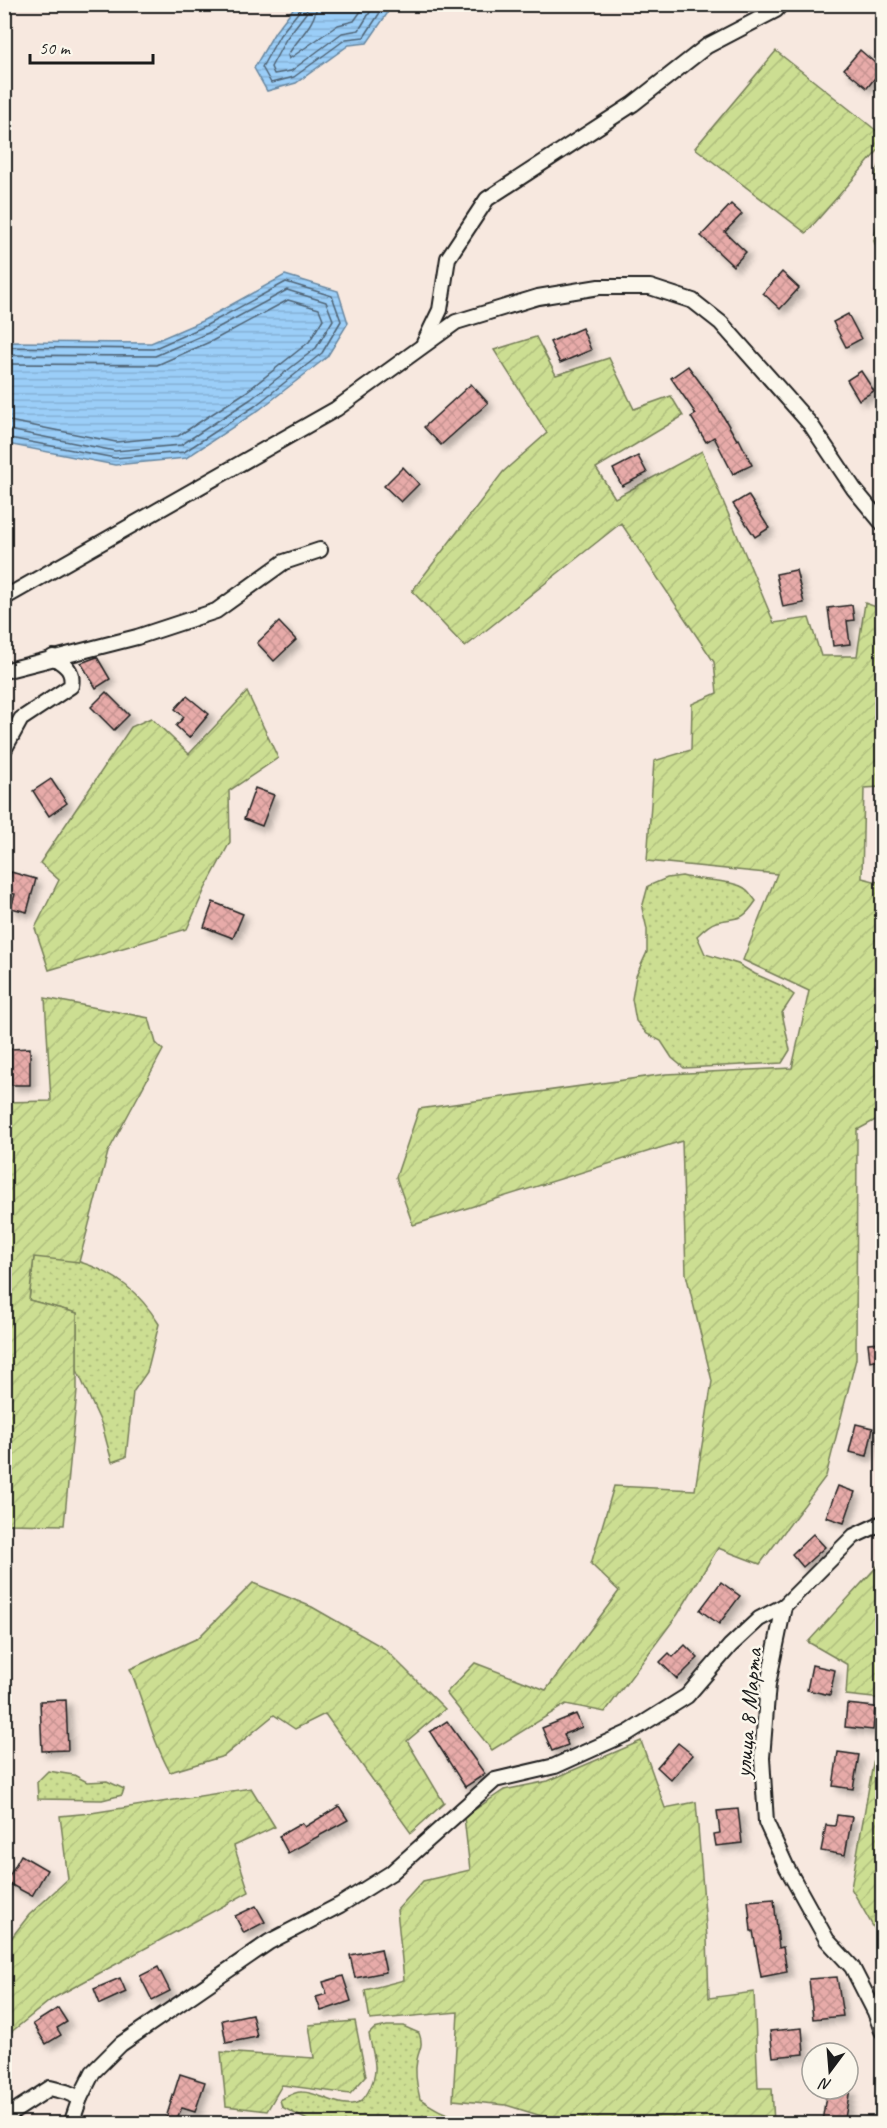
<svg xmlns="http://www.w3.org/2000/svg" width="887" height="2128" font-family="Caveat,sans-serif">
<style>
.grass{fill:url(#grass-dots);stroke:#747d57;stroke-width:1.5}
.garden{fill:url(#garden-furrows);stroke:#747d57;stroke-width:1.5}
.water{fill:url(#water-rules);stroke:#6887a0;stroke-width:1.5}
.lines{fill:none;stroke-linecap:round;stroke-linejoin:round}
.shore{stroke:#4f6374;stroke-width:1.5}
.building{fill:url(#building-cross-hatch);stroke:#1c1c1c;stroke-width:1.5;filter:url(#shadow)}
.minor-casing{stroke:#1c1c1c;stroke-width:18}
.minor{stroke:#fbf7ec;stroke-width:14}
.labels{text-anchor:middle;stroke-width:5;stroke-linejoin:round;paint-order:stroke}
.street-label{font-size:24px;fill:#1c1c1c;stroke:#fbf7ec}
</style>
<defs>
<pattern id="grass-dots" width="8" height="8" patternUnits="userSpaceOnUse" patternTransform="scale(1.5)"><rect width="8" height="8" fill="#ccde92"/><path d="M2 2h.1M6 6h.1" fill="none" stroke="#afbe7d" stroke-width="1.8" stroke-linecap="round"/></pattern>
<pattern id="garden-furrows" width="10" height="10" patternUnits="userSpaceOnUse" patternTransform="scale(1.5)"><rect width="10" height="10" fill="#ccde92"/><path d="M-1 1l2-2M0 10L10 0M9 11l2-2" fill="none" stroke="#afbe7d"/></pattern>
<pattern id="water-rules" width="6" height="5" patternUnits="userSpaceOnUse" patternTransform="scale(1.5)"><rect width="6" height="5" fill="#9bcef8"/><path d="M0 2.5h6" fill="none" stroke="#85b0d4"/></pattern>
<pattern id="building-cross-hatch" width="8" height="8" patternUnits="userSpaceOnUse" patternTransform="scale(1.5)"><rect width="8" height="8" fill="#e7aba9"/><path d="M0 0l8 8M0 8l8-8" fill="none" stroke="#c69391"/></pattern>
<filter id="shadow"><feDropShadow dx="5" dy="5" stdDeviation="3" flood-color="#0004"/></filter>
</defs>
<rect width="100%" height="100%" fill="#f7e8df"/>
<filter id="ink" filterUnits="userSpaceOnUse"><feTurbulence type="fractalNoise" baseFrequency=".0167" numOctaves="2"/><feDisplacementMap in="SourceGraphic" scale="12" xChannelSelector="R" yChannelSelector="G"/><feConvolveMatrix kernelMatrix="1 2 1 2 8 2 1 2 1" color-interpolation-filters="sRGB"/></filter>
<g filter="url(#ink)">
<g class="grass">
<path d="M882,159V264L874,241L881,200L875,176Z"/>
<path d="M682,876C699,881 734,879 747,890C750,893 753,897 756,901C741,923 739,916 716,922C709,924 702,931 697,936L705,954L738,964L755,974L782,986L794,995L782,1013L790,1050L782,1063L684,1068L672,1058L661,1041L647,1034L636,1021L632,999L636,976L647,952V929L642,908L648,886L667,878Z"/>
<path d="M34,1256C49,1258 66,1258 80,1262C116,1273 140,1293 159,1324L147,1372L133,1392L126,1457L112,1462L102,1425L77,1370V1313L29,1300Z"/>
<path d="M48,1771L74,1775L87,1782L107,1781L124,1789L122,1795L102,1800L38,1799L37,1782Z"/>
<path d="M387,2026H403L419,2033C424,2047 419,2048 417,2060C414,2073 417,2087 420,2099C432,2106 444,2115 458,2117C476,2120 498,2111 514,2123H313L282,2107L280,2100C287,2097 295,2091 302,2092C317,2092 331,2103 346,2104C358,2105 363,2101 368,2092C381,2069 373,2058 369,2034L374,2029Z"/>
</g>
<g class="garden">
<path d="M776,51L882,135V146L806,233L695,148Z"/>
<path d="M536,337L556,375L609,358L634,409L671,396L683,416L596,468L615,498L702,451L774,623L809,618L821,656H857L865,603L882,609V787L864,788L862,878L882,883L881,1117L857,1130L856,1359L826,1476L760,1564L718,1548L678,1614L605,1712L566,1704L492,1750L446,1693L475,1663L546,1690L619,1591L591,1564L614,1486L695,1490L712,1381L686,1274L682,1141L413,1225L396,1177L419,1109L666,1074L792,1068L809,991L743,960L777,874L647,861L654,761L691,750L692,704L717,693L714,662L621,523L465,647L412,591L503,472L547,433L494,350Z"/>
<path d="M247,692L278,758L229,791L230,842L205,889L187,929L49,970L35,928L59,880L40,863L131,727L151,718L189,754Z"/>
<path d="M45,998L149,1018L156,1043L163,1050L108,1152L79,1262L34,1257L29,1300L77,1313V1391L64,1525L5,1524V1102L51,1101Z"/>
<path d="M882,1561V1699L846,1695L848,1665L808,1642Z"/>
<path d="M253,1583L312,1607L384,1648L445,1709L407,1741L444,1803L411,1833L325,1714L295,1729L274,1715L224,1756L170,1772C152,1740 144,1703 130,1669L198,1638Z"/>
<path d="M882,1713V1942L851,1888Z"/>
<path d="M641,1741L665,1808L696,1802L707,1938L709,1998L754,1992L758,2088H772L774,2123H564L506,2105L453,2100L458,2012L370,2020L365,1990L404,1980L397,1910L423,1881L470,1870L464,1817L504,1790L548,1781Z"/>
<path d="M251,1788L275,1827L234,1846L249,1892L52,1999L5,2037V1946L29,1915L68,1879L60,1816L91,1813Z"/>
<path d="M355,2021L366,2076L350,2094L282,2085L267,2111L226,2106L221,2052L314,2058L309,2025Z"/>
</g>
<g class="water">
<path d="M296,5V4L389,5L387,14L367,43L349,45L296,83L267,91L254,68L275,32Z"/>
<path d="M285,275L338,291L348,323L327,357L259,410L186,458L115,465L7,444V427L4,426L5,342L151,343L202,321Z"/>
</g>
<g class="lines">
<g class="shore">
<path d="M300,4V10L280,35L262,67L271,83L294,77L346,39L364,37L381,11L383,4"/>
<path d="M308,4L306,13L286,39L271,67L274,74L291,71L342,33L359,30L375,4"/>
<path d="M317,4C316,24 297,39 288,55L289,59L338,25L354,21L366,4"/>
<path d="M4,347L153,349L205,326L286,282L332,296L341,321L322,353L255,406L184,452L115,458L4,437"/>
<path d="M4,355L155,356L208,333L287,290L326,302L333,320L316,348L251,399L181,445L115,451L4,429"/>
<path d="M4,364L157,365L212,341L288,300L319,309L323,319L309,342L246,392L178,436L116,442L4,420"/>
</g>
</g>
<g class="building">
<path d="M860,50L882,69L867,88L844,69Z"/>
<path d="M731,204L742,214L725,232L746,252L733,266L701,236Z"/>
<path d="M782,272L799,288L780,309L763,293Z"/>
<path d="M848,314L861,339L846,347L833,322Z"/>
<path d="M582,328L591,350L560,363L550,342Z"/>
<path d="M688,366L716,404L737,440L739,439L752,465L733,474L714,437L706,442L691,417L696,414L671,378Z"/>
<path d="M861,371L874,391L859,400L847,380Z"/>
<path d="M471,384L488,403L441,445L424,427Z"/>
<path d="M638,456L647,473L622,486L613,469Z"/>
<path d="M403,467L419,484L401,502L384,486Z"/>
<path d="M748,495L769,528L755,537L733,504Z"/>
<path d="M796,570L804,603L783,607L776,574Z"/>
<path d="M852,605L854,620L847,621L850,644L833,646L828,608Z"/>
<path d="M279,622L296,640L274,661L257,643Z"/>
<path d="M97,657L110,679L96,688L81,663Z"/>
<path d="M106,692L129,715L114,730L91,707Z"/>
<path d="M187,696L209,714L189,738L176,726L184,717L175,709Z"/>
<path d="M51,779L67,803L49,816L33,791Z"/>
<path d="M255,788L274,795L262,826L244,819Z"/>
<path d="M11,872L36,879L27,912L11,908L15,894L6,892Z"/>
<path d="M213,902L243,914L233,938L204,927Z"/>
<path d="M30,1048V1085H11V1049Z"/>
<path d="M882,1342V1359L870,1361L868,1343Z"/>
<path d="M856,1424L873,1428L867,1456L849,1452Z"/>
<path d="M838,1486L855,1492L844,1523L826,1517Z"/>
<path d="M813,1534L825,1547L803,1567L792,1554Z"/>
<path d="M721,1582L740,1596L719,1624L700,1610Z"/>
<path d="M685,1645L698,1658L677,1679L660,1662L669,1653L673,1657Z"/>
<path d="M812,1665L835,1670L830,1695L807,1690Z"/>
<path d="M66,1700L68,1750L42,1751L40,1701Z"/>
<path d="M847,1704L875,1707L873,1730L845,1727Z"/>
<path d="M576,1714L582,1727L564,1734L568,1745L552,1751L542,1728Z"/>
<path d="M447,1721L485,1774L465,1787L430,1732Z"/>
<path d="M678,1743L693,1755L671,1780L657,1767Z"/>
<path d="M838,1752L859,1755L853,1789L833,1786Z"/>
<path d="M339,1806L348,1820L288,1853L279,1836L302,1823L305,1827Z"/>
<path d="M738,1809L742,1843L716,1846L714,1834L720,1833L717,1811Z"/>
<path d="M837,1815L852,1817L845,1855L821,1851L826,1825L835,1826Z"/>
<path d="M21,1855L47,1870L32,1896L6,1882Z"/>
<path d="M774,1899L779,1948L783,1947L787,1972L761,1977L753,1931H751L748,1901Z"/>
<path d="M256,1906L265,1922L244,1933L235,1916Z"/>
<path d="M381,1949L386,1972L355,1978L350,1955Z"/>
<path d="M158,1967L170,1991L152,2000L140,1976Z"/>
<path d="M343,1976L351,2001L321,2011L316,1997L327,1994L323,1982Z"/>
<path d="M837,1977L843,2016L813,2019L809,1979Z"/>
<path d="M120,1978L126,1992L100,2004L94,1989Z"/>
<path d="M58,2008L67,2022L57,2028L61,2035L46,2044L33,2024Z"/>
<path d="M252,2014L257,2037L226,2043L222,2020Z"/>
<path d="M802,2028L804,2054L773,2057L770,2031Z"/>
<path d="M180,2074L205,2082L195,2112L182,2108L174,2124H164Z"/>
<path d="M827,2089H850L844,2124L822,2122Z"/>
</g>
<g class="lines">
<defs>
<g id="minor">
<path d="M424,343L440,310L448,258L487,199L633,104L707,46L776,10L781,4"/>
<path d="M4,598L336,409L456,322L538,297L599,287H650L693,301L721,323L811,425L854,489L882,523"/>
<path d="M4,671L137,637L216,611L284,562L320,550"/>
<path d="M4,750L21,719L71,686C74,671 66,665 53,657"/>
<path d="M882,1523L854,1536L784,1606L768,1684L762,1758L766,1822L787,1868L827,1940L852,1967L875,2012L882,2031"/>
<path d="M4,2118L50,2088L66,2092L80,2098"/>
<path d="M71,2124L80,2098L93,2072L121,2044L269,1942L340,1905L391,1873L495,1780L555,1766L628,1733L687,1696L730,1646L759,1619L784,1606"/>
</g>
</defs>
<use href="#minor" class="minor-casing"/>
<use href="#minor" class="minor"/>
</g>
</g>
<g class="labels">
<g class="street-label">
<text transform="translate(748 1713) rotate(-85)" y="8">улица 8 Марта</text>
</g>
</g>
<rect width="887" height="2128" fill="none" stroke="#fbf7ec" stroke-width="24"/>
<rect x="12" y="12" width="863" height="2104" fill="none" stroke="#1c1c1c" stroke-width="2" filter="url(#ink)"/>
<g transform="translate(830 2071) rotate(196)"><circle r="28" fill="#fbf7ec" stroke="#a29f99" stroke-width="1.5"/>
<path d="M0-4.5L10 22L0 15L-10 22Z" fill="#1c1c1c"/>
<text y="-9" font-size="16" font-weight="bold" text-anchor="middle" fill="#1c1c1c">N</text>
</g>
<path d="M30 54v9h123v-9" fill="none" stroke="#1c1c1c" stroke-width="3"/>
<text x="39" y="54" font-size="18" fill="#1c1c1c" stroke="#fbf7ec" stroke-width="4.5" paint-order="stroke">50 m</text>
</svg>
